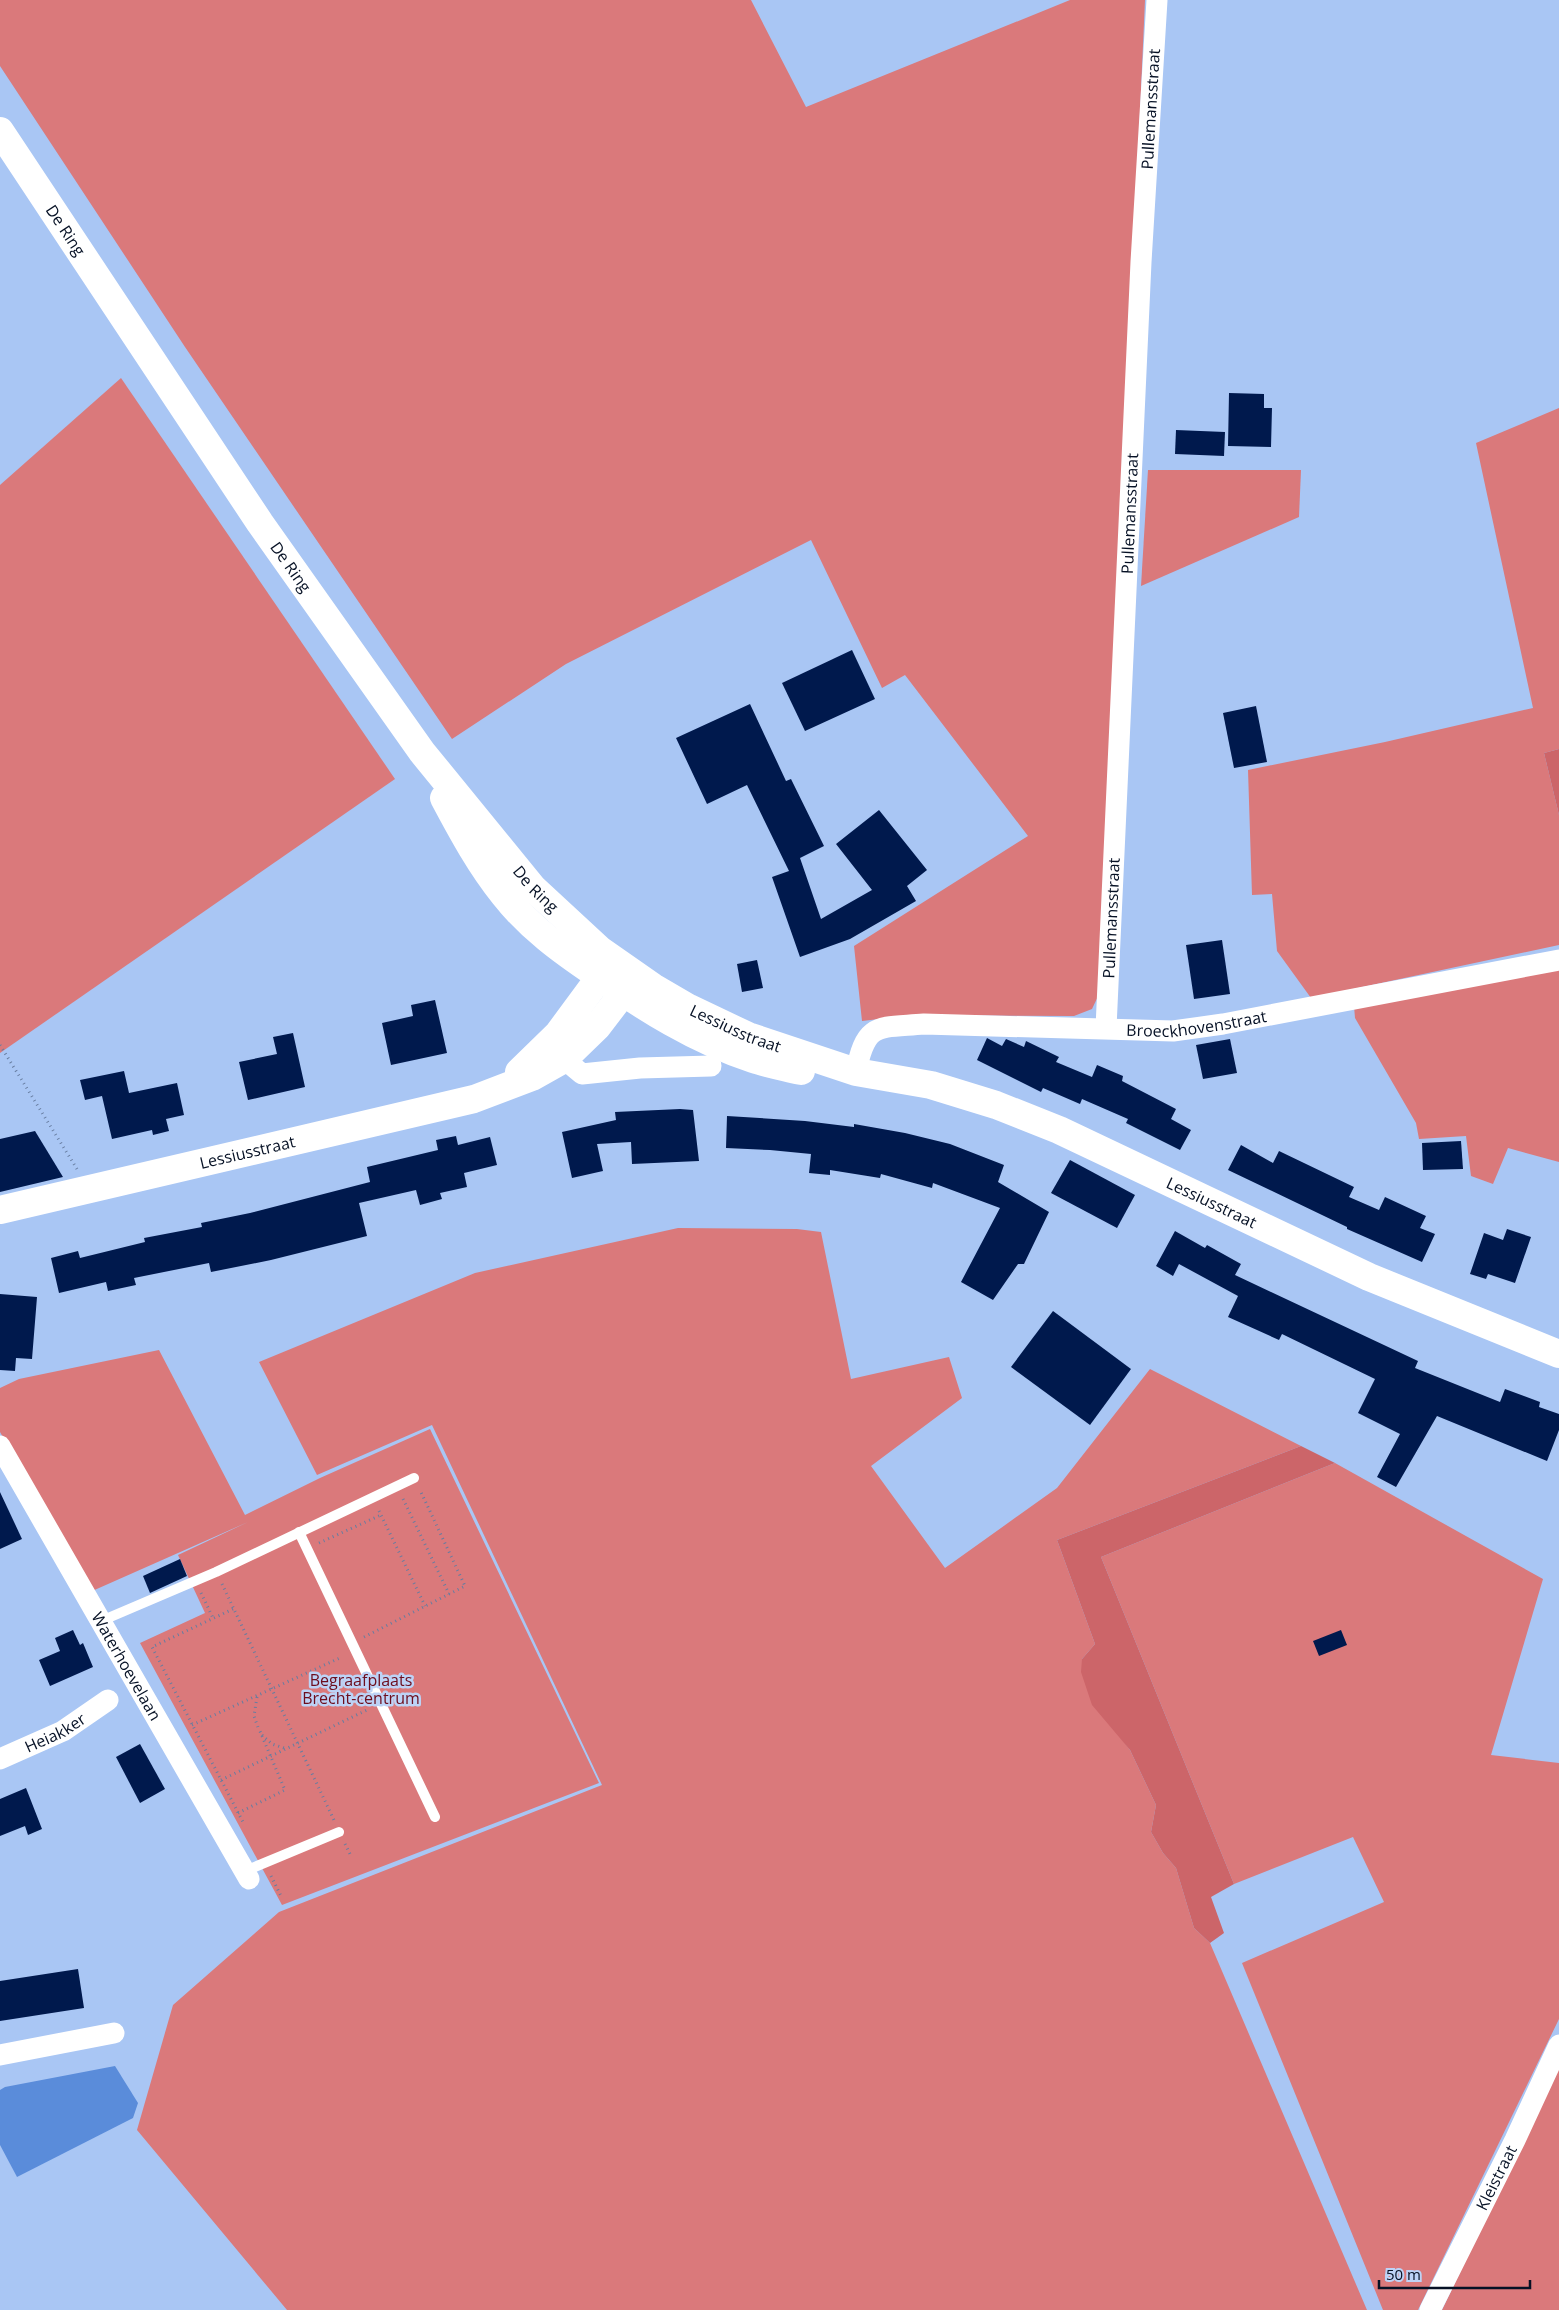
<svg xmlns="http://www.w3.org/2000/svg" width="1559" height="2310" font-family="'Open Sans',sans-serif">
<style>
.green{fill:#da797b}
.forest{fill:#cc6569}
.water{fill:#5a8cda}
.building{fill:#00194d}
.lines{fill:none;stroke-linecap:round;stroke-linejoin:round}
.path{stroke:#677da0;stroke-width:3;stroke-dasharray:1 4;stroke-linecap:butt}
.lane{stroke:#fff;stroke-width:10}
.street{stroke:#fff;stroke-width:21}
.secondary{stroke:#fff;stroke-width:28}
.labels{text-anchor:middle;stroke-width:5;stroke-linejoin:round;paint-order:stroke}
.street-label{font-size:16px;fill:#061125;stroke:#bdd3f6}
.park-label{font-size:16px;fill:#6d0d1d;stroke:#bdd3f6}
</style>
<rect width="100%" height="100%" fill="#a9c6f4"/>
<g class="green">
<path d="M0,0H751L806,107L1070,0H1145L1101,990L1092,1009L1074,1016L913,1015L862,1021L854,946L1028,836L905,675L882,688L811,540L566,664L452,739L185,347L0,66Z"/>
<path d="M121,378L395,779L0,1053V485Z"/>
<path d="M1559,408V749L1544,753L1559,815V945L1311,998L1277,951L1272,894L1252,895L1248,770L1385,742L1533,708L1476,443Z"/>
<path d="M1148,470H1301L1299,517L1141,586Z"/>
<path d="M1559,969V1162L1508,1148L1493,1184L1471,1176L1466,1136L1419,1139L1416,1123L1355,1018L1354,1006Z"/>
<path d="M678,1228L797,1229L821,1232L851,1379L949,1357L962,1398L871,1466L945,1568L1057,1488L1150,1369L1301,1446L1057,1540L1095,1644L1082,1659L1115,1730L1130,1750L1156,1805L1151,1832L1163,1853L1176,1868L1194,1928L1210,1943L1367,2310H287L137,2130L173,2005L279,1912L602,1785L432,1425L317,1475L259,1362L475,1273Z"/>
<path d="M159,1350L245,1515L320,1478L430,1429L599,1783L282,1905L140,1643L205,1613L178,1555L248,1522L90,1592L0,1432V1388L19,1379Z"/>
<path d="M1335,1463L1543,1579L1491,1755L1559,1763V2019L1418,2310H1383L1242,1963L1384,1902L1353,1837L1234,1884L1101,1557Z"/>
<path d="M1559,2067V2310H1442Z"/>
</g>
<g class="forest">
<path d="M1559,749V815L1544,753Z"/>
<path d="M1301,1446L1335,1463L1101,1557L1234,1884L1211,1897L1224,1933L1210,1943L1194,1928L1176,1868L1163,1853L1151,1832L1156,1805L1130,1750L1092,1705L1081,1672L1082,1659L1095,1644L1057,1540Z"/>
</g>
<path class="water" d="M115,2066L138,2103L133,2118L17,2177L0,2145V2090L5,2087Z"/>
<g class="building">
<path d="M1229,393L1264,394V408H1272L1271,447L1228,446Z"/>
<path d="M1176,430L1225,432L1224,456L1175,454Z"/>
<path d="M852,650L875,699L805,731L782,683Z"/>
<path d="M750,704L786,781L791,779L824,846L800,858L821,919L872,890L836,844L879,810L927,870L907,886L916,901L850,939L800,957L772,877L789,871L747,785L707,804L676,738Z"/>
<path d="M1256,706L1267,762L1234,768L1223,713Z"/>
<path d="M1222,940L1230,994L1194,999L1186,945Z"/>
<path d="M757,960L763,988L742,992L737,964Z"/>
<path d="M435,1000L447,1053L391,1065L382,1023L413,1016L411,1005Z"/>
<path d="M293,1033L305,1087L248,1100L239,1062L277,1054L273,1037Z"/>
<path d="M987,1038L1002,1046L1006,1039L1024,1047L1026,1041L1059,1057L1056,1062L1092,1077L1097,1065L1123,1076L1122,1081L1176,1109L1171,1119L1191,1130L1180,1150L1126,1123L1128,1119L1082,1099L1080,1104L1043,1088L1041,1092L977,1060Z"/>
<path d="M1230,1039L1237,1073L1203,1079L1196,1045Z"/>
<path d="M124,1071L129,1093L177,1083L184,1115L166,1119L169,1131L153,1135L152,1130L112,1139L102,1096L85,1100L80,1080Z"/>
<path d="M680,1109L693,1110L699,1161L632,1164L631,1142L597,1144L603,1171L572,1178L562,1132L616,1120L615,1112Z"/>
<path d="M727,1116L805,1121L854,1127V1124L905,1133L950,1144L1004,1165L998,1182L1049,1212L1024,1264H1018L993,1300L961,1282L1000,1208L933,1183L932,1188L881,1174L880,1178L830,1170V1175L809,1173L811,1154L770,1150L726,1148Z"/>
<path d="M35,1131L63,1177L0,1192V1139Z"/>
<path d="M456,1136L458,1145L490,1137L497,1165L464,1173L467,1187L440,1193L442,1199L420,1205L416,1190L359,1203L367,1236L271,1260L211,1272L209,1263L134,1278L136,1285L108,1291L106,1282L59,1293L51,1258L78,1251L80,1258L145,1242L144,1238L202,1227L201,1223L250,1213L370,1182L367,1167L438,1150L436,1140Z"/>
<path d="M1461,1141L1463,1169L1423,1170L1422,1143Z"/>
<path d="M1241,1145L1273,1163L1279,1151L1354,1187L1349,1197L1379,1210L1385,1197L1426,1216L1420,1228L1435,1234L1422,1262L1347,1229V1227L1228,1170Z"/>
<path d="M1070,1160L1135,1195L1117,1228L1051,1193Z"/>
<path d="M1507,1229L1531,1237L1515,1283L1488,1274L1486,1279L1470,1274L1484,1233L1503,1240Z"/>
<path d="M1175,1231L1205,1248L1207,1245L1241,1264L1235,1275L1418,1361L1415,1368L1500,1402L1505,1389L1540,1402L1539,1407L1559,1414V1430L1547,1461L1437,1416L1396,1487L1377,1477L1400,1434L1358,1413L1375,1379L1282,1334L1279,1340L1228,1317L1238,1296L1179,1264L1173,1276L1156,1266Z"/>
<path d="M0,1294L37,1297L32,1359L16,1358L15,1371L0,1370Z"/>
<path d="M1053,1311L1131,1369L1090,1425L1011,1367Z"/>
<path d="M0,1492L22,1539L0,1549Z"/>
<path d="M180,1559L187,1576L150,1593L143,1576Z"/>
<path d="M73,1630L80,1645L83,1643L93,1667L50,1686L39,1660L60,1651L55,1638Z"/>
<path d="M1341,1630L1347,1645L1319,1656L1313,1641Z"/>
<path d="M140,1744L165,1789L140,1803L116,1757Z"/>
<path d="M26,1788L42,1829L28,1835L25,1826L0,1836V1799Z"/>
<path d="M78,1969L84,2008L0,2021V1981Z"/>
</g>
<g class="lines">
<g class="path">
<path d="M0,1045L77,1169"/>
<path d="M403,1499L449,1594"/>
<path d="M379,1511L425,1606"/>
<path d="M319,1543L381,1515"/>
<path d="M222,1584L334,1820"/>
<path d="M201,1593L213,1618"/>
<path d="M233,1609L152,1647L244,1824"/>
<path d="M364,1637L465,1586L420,1490"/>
<path d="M257,1697L254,1716L259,1730"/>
<path d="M192,1725L342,1657"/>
<path d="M262,1735L272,1744L284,1748"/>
<path d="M221,1780L369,1709"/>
<path d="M238,1813L285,1790L259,1729"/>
<path d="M345,1844L351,1856"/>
<path d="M271,1876L281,1896"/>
</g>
<g class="lane">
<path d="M299,1532L435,1817"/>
<path d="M101,1621L216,1572L414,1478"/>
<path d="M245,1871L339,1832"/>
</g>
<g class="street">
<path id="s1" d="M1106,1028L1141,262L1157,0"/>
<path d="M564,1059L582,1074L640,1068L711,1066"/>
<path id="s2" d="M856,1072C866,1021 878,1028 924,1024L1173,1031L1223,1024L1559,960"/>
<path id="s3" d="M0,1446L249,1879"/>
<path id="s4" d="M0,1759L63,1731L108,1700"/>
<path d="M0,2055L114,2033"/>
<path id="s5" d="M1430,2310L1515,2140L1559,2045"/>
</g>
<g class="secondary">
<path id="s6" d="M0,131L260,523L422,752L533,888L600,950L653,987L689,1008L748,1036L856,1072L931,1085L996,1105L1059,1130L1369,1277L1559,1354"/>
<path d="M444,798C462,832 480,865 504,895C530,928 562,951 596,974C645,1008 695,1040 753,1059C768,1064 785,1067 801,1071"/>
<path d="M519,1072L558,1034L600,977L617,970"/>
<path id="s7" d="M0,1210L474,1099L532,1077L564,1059L597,1027L623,993V967"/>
</g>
</g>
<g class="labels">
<g class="street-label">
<text dy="6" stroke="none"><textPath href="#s1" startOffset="920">Pullemansstraat</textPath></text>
<text dy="6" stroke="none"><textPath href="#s6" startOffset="119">De Ring</textPath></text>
<text dy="6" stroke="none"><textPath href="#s1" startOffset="515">Pullemansstraat</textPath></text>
<text dy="6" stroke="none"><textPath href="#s6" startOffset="524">De Ring</textPath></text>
<text dy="6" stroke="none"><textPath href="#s6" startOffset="929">De Ring</textPath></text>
<text dy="6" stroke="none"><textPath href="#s1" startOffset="110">Pullemansstraat</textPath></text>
<text dy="6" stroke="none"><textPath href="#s2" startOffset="369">Broeckhovenstraat</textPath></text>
<text dy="6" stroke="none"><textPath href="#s6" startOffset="1175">Lessiusstraat</textPath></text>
<text dy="6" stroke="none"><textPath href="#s7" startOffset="254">Lessiusstraat</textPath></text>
<text dy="6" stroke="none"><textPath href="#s6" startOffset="1684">Lessiusstraat</textPath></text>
<text dy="6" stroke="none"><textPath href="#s3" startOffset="254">Waterhoevelaan</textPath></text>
<text dy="6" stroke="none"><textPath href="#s4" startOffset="61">Heiakker</textPath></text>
<text dy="6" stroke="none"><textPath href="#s5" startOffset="148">Kleistraat</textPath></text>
</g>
<g class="park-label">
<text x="361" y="1686">Begraafplaats<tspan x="361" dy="18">Brecht-centrum</tspan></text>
</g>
</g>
<path d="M1379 2280v8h151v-8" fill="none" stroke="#061125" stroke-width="2.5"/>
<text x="1386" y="2280" font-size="15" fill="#061125" stroke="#bdd3f6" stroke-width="4" paint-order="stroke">50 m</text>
</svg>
